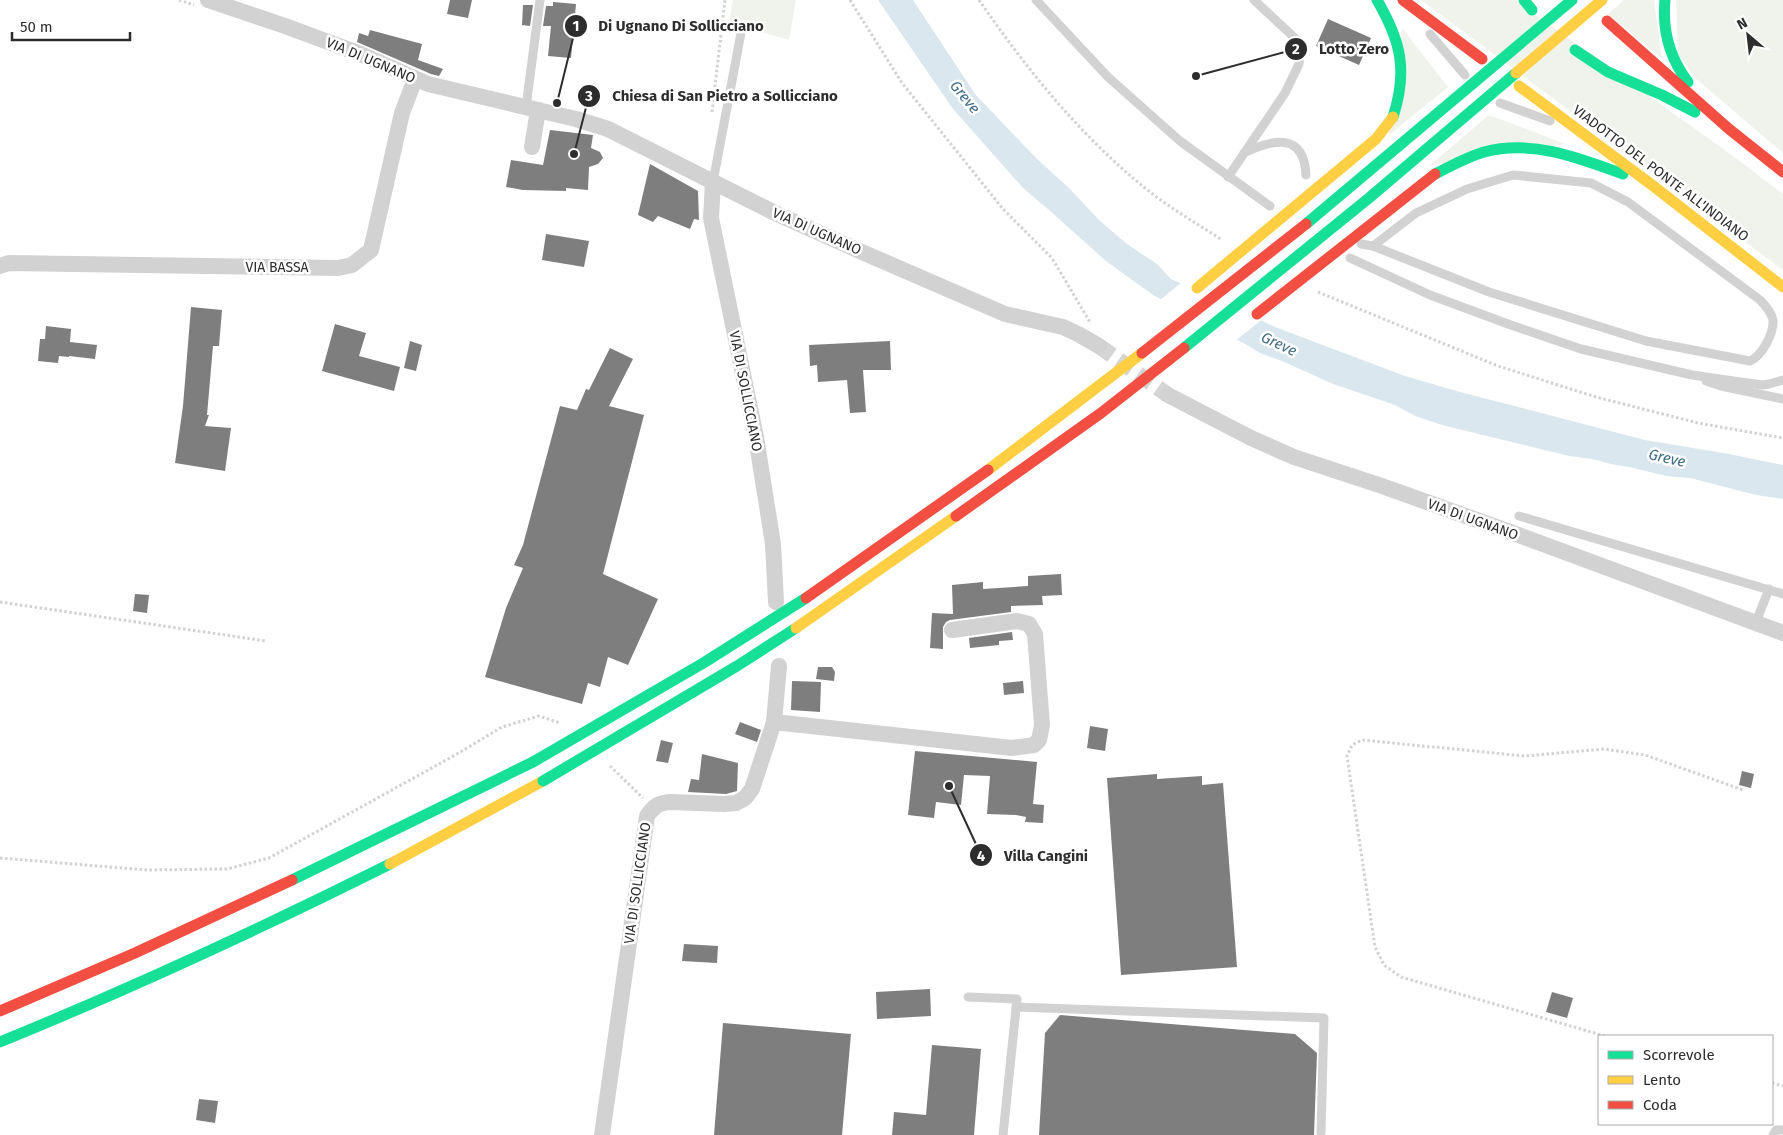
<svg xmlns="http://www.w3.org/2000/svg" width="1783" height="1135" font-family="'Fira Sans',sans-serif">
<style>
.green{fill:#f0f3ec}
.water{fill:#dae7ef}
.pier{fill:#fff}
.building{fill:#7e7e7e}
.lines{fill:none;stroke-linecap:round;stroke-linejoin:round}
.street-tunnel{stroke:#d5d5d5;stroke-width:16;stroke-dasharray:16 8;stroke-linecap:butt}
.path{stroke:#d2d2d2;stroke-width:3;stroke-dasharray:2.5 2.5;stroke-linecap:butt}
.lane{stroke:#d2d2d2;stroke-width:9}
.street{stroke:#d2d2d2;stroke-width:16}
.fast{stroke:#16e098;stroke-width:11}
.slow{stroke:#ffcf43;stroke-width:11}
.jam{stroke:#f24e42;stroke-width:11}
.fast-bridge{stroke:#16e098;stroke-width:11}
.slow-bridge{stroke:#ffcf43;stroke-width:11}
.jam-bridge{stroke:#f24e42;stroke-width:11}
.labels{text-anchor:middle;stroke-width:5;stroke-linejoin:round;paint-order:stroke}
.street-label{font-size:14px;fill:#2d2d2d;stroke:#fff}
.water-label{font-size:15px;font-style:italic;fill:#436e87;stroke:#fff}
.leader{fill:none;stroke:#2d2d2d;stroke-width:2}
.callout-dot{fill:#2d2d2d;stroke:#fff;stroke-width:2}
.mark-label{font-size:15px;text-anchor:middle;font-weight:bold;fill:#fff}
.callout-label{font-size:15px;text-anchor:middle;font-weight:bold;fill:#2d2d2d;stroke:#fff;stroke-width:5;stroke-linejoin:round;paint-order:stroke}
</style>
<rect width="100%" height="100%" fill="#fff"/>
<g class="green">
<path d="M733,0H796L789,40L729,23Z"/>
<path d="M1421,0H1515L1733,156L1783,194V270Z"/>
<path d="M1624,0H1654L1662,59L1608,14Z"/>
<path d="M1676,0H1783V153L1694,77L1678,53Z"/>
<path d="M1402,28L1448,87L1389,135Z"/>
<path d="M1489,115L1565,144L1429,166Z"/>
</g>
<path class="water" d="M878,0H913L975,94L1035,157L1070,189L1099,220L1127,244L1157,264L1171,279L1275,327L1405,376L1460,392L1645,440L1729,454L1783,465V499L1756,495L1690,478L1666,476L1629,467L1611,464L1592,459L1569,456L1442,425L1415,416L1395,405L1333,384L1282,361L1260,353L1247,345L1153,295L1106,261L1049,210L1023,188L953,109Z"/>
<path class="pier" d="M1183,281L1263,319L1235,341L1159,301Z"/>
<g class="building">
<path d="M450,0H472L468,18L447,14Z"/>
<path d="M553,2L576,4L571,58L548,56L551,26H543L546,6H553Z"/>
<path d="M523,5H533L530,26L522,25Z"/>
<path d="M1328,19L1371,38L1359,65L1316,46Z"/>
<path d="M370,30L422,44L418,60L443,69L439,76L431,74L357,42L359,33L368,36Z"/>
<path d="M550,130L593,135L591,148L600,152L603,158L598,164L589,167L588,190L566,188V191L523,190L506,187L511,160L543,165Z"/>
<path d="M650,164L698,191L699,220L694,219L690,229L658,216L653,222L638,215Z"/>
<path d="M546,234L589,241L584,267L542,260Z"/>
<path d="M191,307L222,310L219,346H213L207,415H209L205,426L231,428L225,471L175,463L183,406Z"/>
<path d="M335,324L366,333L359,356L400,367L394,391L322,371Z"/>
<path d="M46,326L71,329L70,342L97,345L95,359L69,356V357L59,356L58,363L38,361L40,339H45Z"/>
<path d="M410,341L422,345L416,371L404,368Z"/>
<path d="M890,341L891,370H863L866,412L850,413L847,380L818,382L817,365L810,366L809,345Z"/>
<path d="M610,348L633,359L609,406L644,415L603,574L658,599L628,665L608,657L600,687L588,683L582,704L485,677L506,608L523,568L514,565L523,545L560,406L577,410L586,389L589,390Z"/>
<path d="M1061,574L1062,595L1042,596L1043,605L1011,606V612L950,620L946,622L943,627V649L930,648L932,613L953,614L952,585L983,582V589L1028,586V576Z"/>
<path d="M135,594L149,595L147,613L133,611Z"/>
<path d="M1012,632L1013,640L999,641V645L970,648L969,638Z"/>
<path d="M818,667H832L835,672L834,681L816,679Z"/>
<path d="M792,681L821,682L820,712L791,710Z"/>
<path d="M1023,681L1024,693L1004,695L1003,683Z"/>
<path d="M740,722L761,730L757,742L735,734Z"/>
<path d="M1090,726L1108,729L1105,751L1087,748Z"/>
<path d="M661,740L673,743L668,763L656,761Z"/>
<path d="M915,751L1037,762L1033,804L1044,805L1043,823L1025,822L1026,817L1016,815L987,814L990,776L964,775L961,805L936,802L934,818L908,815Z"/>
<path d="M702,754L738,763L737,791L726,794L688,792L691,779L699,780Z"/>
<path d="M1742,771L1754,774L1751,788L1739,785Z"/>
<path d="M1157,774V779L1202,776V785L1223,783L1237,967L1121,975L1107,778Z"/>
<path d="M684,944L718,946L717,963L682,961Z"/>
<path d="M930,989L931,1016L877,1019L876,992Z"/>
<path d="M1552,992L1573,998L1567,1018L1546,1012Z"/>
<path d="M1060,1015L1295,1034L1317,1053L1314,1135H1039L1045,1033Z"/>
<path d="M723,1023L851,1034L842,1135H714Z"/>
<path d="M932,1045L981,1049L974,1135H892L894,1112L926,1115Z"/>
<path d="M199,1099L218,1101L215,1123L196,1120Z"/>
</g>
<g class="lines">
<path class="street-tunnel" d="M1099,346L1168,395"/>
<g class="path">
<path d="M179,0L194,5"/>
<path d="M850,0L902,83L1003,209L1052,258L1091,324"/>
<path d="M979,0C1027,70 1083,139 1150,192C1173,210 1198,224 1222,240"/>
<path d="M712,112L725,0"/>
<path d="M1318,292L1498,366L1596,397L1698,423L1783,438"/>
<path d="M0,602L266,641"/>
<path d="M610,766L643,798"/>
<path d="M0,858L147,870L227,869L269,858L457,754L502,727L539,716L560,723"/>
<path d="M1605,1036L1401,977L1384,965L1375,947L1347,756L1352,745L1362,740L1525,756L1604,749L1645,755L1743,790"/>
<path d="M1772,1083L1783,1086"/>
</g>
<g class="lane">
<path d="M1036,0L1108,77L1180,141L1270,206"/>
<path d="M1430,34L1465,75"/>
<path d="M1500,103L1550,121"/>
<path d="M526,107L540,0"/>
<path d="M1244,153C1273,139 1304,132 1306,175"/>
<path d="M1228,177L1285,93L1299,64L1300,49L1297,40L1254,0"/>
<path d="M713,182L741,33"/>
<path d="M1361,244L1373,246L1489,292L1646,341L1750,361C1762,356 1774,333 1773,320C1771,312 1765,305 1760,300L1628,202L1591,183L1513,175L1467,189L1416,213L1373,246"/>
<path d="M1350,258L1430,295L1508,324L1581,349L1692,375L1762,385L1769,384L1783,380"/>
<path d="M1706,381L1721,386L1783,399"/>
<path d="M1519,516L1783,594"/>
<path d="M1756,622L1769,589"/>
<path d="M968,997L1017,999L1003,1135"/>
<path d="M1016,1007L1324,1018L1321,1133"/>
<path d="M1773,1135L1776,1130H1783"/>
</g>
<g class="street">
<path d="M208,0L285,26L358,53L428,84L576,119L608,129L777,214L871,256L1005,314L1063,327L1078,334L1099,346"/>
<path d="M532,147L538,110"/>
<path d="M713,182L711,218L756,437L773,544L776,602"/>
<path d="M0,266L9,263L338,268L352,265L371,250L402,113L415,79"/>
<path d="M1168,395L1251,438L1294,457L1382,486L1516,534L1783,633"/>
<path d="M774,722L1012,748L1034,745L1039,740L1042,725L1035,634L1029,624L1017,621L952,630"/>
<path d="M602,1135L647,816C654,806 658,803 670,802L724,804L736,803L745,798L752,789L774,722L779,666"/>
</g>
<g class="fast">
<path d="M1377,0C1401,41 1408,71 1393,117"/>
<path d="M1524,0L1532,10"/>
<path d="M1665,0C1662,31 1669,57 1688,82"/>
<path d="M1575,50L1608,72L1662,95L1695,112"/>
<path d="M1435,174C1451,166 1467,157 1484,152C1532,139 1579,158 1623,174"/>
<path d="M292,880L533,762"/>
<path d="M0,1042C132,988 262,928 390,864"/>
</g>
<g class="slow">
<path d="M1519,86L1652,185L1783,287"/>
<path d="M390,864L543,781"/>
</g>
<g class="jam">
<path d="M1403,0L1482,59"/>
<path d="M1607,21L1729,129L1783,172"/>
<path d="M0,1011L135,953L292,880"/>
</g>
<g class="fast-bridge">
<path d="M1306,224L1572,0"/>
<path d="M1184,348L1369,198L1516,73"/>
<path d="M533,762L705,662L806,598"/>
<path d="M543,781L737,666L796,628"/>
</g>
<g class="slow-bridge">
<path d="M1516,73L1602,0"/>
<path d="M1197,288L1376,139L1393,117"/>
<path d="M988,470L1142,353"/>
<path d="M796,628L956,516"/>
</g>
<g class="jam-bridge">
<path d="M1257,314L1435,174"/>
<path d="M1142,353L1306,224"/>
<path d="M956,516L1101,413L1184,348"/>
<path d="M806,598L988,470"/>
</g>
</g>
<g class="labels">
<g class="street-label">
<text transform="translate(371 60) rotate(23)" y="5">VIA DI UGNANO</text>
<text transform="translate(1661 173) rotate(37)" y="5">VIADOTTO DEL PONTE ALL'INDIANO</text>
<text transform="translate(817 231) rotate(24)" y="5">VIA DI UGNANO</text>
<text x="277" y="272">VIA BASSA</text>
<text transform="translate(746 391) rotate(79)" y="5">VIA DI SOLLICCIANO</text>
<text transform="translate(1473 519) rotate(20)" y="5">VIA DI UGNANO</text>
<text transform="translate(637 883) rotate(-82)" y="5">VIA DI SOLLICCIANO</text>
</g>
<g class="water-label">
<text transform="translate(965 97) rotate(51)" y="5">Greve</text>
<text transform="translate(1279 344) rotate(25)" y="5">Greve</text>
<text transform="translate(1667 458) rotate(13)" y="5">Greve</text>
</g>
</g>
<path class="leader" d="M557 103L576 26M1196 76L1296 49M574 154L589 96M949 786L981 855"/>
<g class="callout-dot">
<circle cx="557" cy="103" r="5"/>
<circle cx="1196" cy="76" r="5"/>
<circle cx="574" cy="154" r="5"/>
<circle cx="949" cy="786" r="5"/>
<circle cx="576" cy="26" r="12"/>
<circle cx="1296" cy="49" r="12"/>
<circle cx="589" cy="96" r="12"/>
<circle cx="981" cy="855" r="12"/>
</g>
<g class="mark-label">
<text x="576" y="31">1</text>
<text x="1296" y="54">2</text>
<text x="589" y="101">3</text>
<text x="981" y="861">4</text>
</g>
<g class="callout-label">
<text x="681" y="31">Di Ugnano Di Sollicciano</text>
<text x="1354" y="54">Lotto Zero</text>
<text x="725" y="101">Chiesa di San Pietro a Sollicciano</text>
<text x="1046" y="861">Villa Cangini</text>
</g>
<rect x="1598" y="1035" width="175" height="90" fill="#ffffff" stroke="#ababab"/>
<rect x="1608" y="1051" width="25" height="8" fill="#16e098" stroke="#ababab"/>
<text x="1643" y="1060" font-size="15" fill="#2d2d2d">Scorrevole</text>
<rect x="1608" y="1076" width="25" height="8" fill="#ffcf43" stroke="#ababab"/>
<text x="1643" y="1085" font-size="15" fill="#2d2d2d">Lento</text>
<rect x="1608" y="1101" width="25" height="8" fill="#f24e42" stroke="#ababab"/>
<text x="1643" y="1110" font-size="15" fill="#2d2d2d">Coda</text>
<g transform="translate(1748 35) rotate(332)" stroke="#ffffff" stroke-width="4" paint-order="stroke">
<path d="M0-4L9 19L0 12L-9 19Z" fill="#2d2d2d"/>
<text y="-8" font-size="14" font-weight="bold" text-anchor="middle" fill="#2d2d2d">N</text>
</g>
<path d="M12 32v8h118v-8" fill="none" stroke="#2d2d2d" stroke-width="2.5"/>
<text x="20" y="32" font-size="15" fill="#2d2d2d" stroke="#ffffff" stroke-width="4" paint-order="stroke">50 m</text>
</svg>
